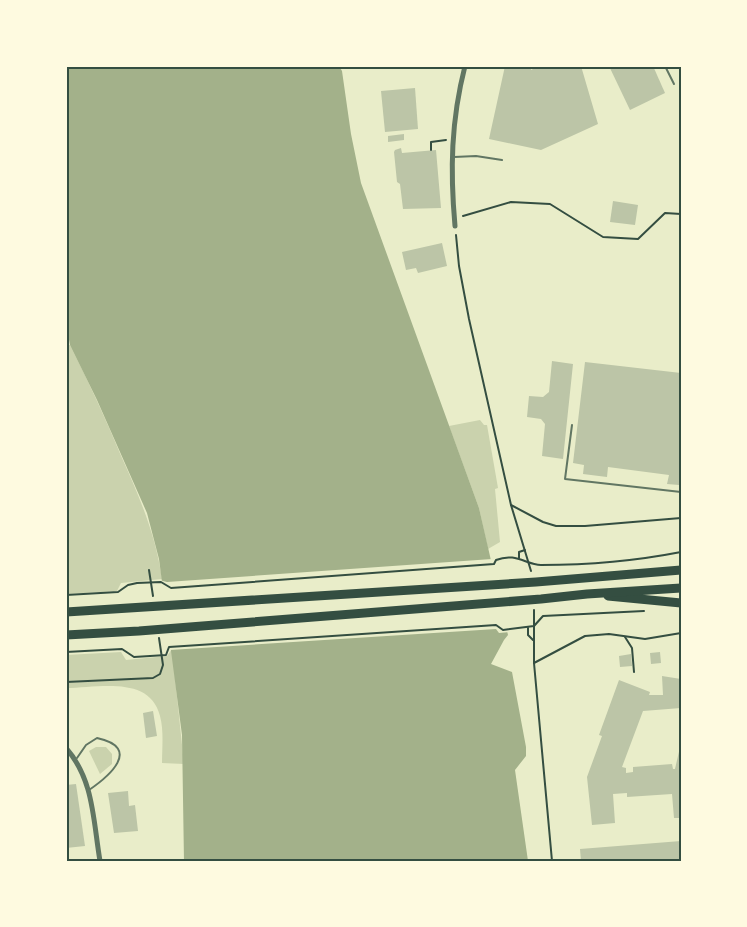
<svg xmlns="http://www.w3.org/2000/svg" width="747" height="927" font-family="Barlow,sans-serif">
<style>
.green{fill:#cad2ad}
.water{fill:#a3b18a}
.pier{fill:#e9edc9}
.building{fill:#bcc5a7}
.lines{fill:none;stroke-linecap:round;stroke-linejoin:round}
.path{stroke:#344e41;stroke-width:2}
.service{stroke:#617663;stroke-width:2}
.minor{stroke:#617663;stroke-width:5}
.motorway{stroke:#344e41;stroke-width:9}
.neatline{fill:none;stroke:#344e41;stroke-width:2}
</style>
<rect width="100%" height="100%" fill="#e9edc9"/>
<g class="green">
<path d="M66,345H70C89,382 106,420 122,458C140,498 156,536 162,579L121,583L117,591L66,594Z"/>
<path d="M480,420L484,425H487L498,488L495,489L500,542L488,549L479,508L449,426Z"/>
<path d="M172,649L184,764L162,763C162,748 164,731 160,716C150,675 98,688 66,688V655L121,652L126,660L167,656Z"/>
<path d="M96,747H106L112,754V764L100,774L89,751Z"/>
</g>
<path class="water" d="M66,66H339L342,71L351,134L361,183L479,508L508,635L504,640L491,664L512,672L526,747V756L515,770L528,861H184L182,735L159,559L147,513L97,400L70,345L66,323Z"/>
<path class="pier" d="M493,557L511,632L499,633L496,629L170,650L169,652L159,580L167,582L492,559Z"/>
<g class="building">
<path d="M505,66H531V70L539,66H581L598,124L541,150L489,139Z"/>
<path d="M609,66H653L665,93L630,110Z"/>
<path d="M415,88L418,129L385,132L381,91Z"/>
<path d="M404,134V140L388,142V136Z"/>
<path d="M401,148L402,153L436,150L441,208L403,209L400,184L397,182L394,152L395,150Z"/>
<path d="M613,201L638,205L635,225L610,222Z"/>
<path d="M442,243L447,266L418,273L416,268L406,270L402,252Z"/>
<path d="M552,361L573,364L563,459L542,456L545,424L541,419L527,417L529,396L543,397L549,392Z"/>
<path d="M585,362L681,373L679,485L667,484L669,475L608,467L607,477L583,474L584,465L573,463Z"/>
<path d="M660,652L661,663L651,664L650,653Z"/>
<path d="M631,654L632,666L620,667L619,656Z"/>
<path d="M662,676L681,679V708L643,711L622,767L626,768V773L633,772V767L672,764L673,769H675L681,743V818H674L672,794L627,797V793L613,794L615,823L592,825L587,777L602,736L599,735L619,680L650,692L649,695H663Z"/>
<path d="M153,711L157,736L146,738L143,713Z"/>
<path d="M76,784L85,846L66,848V785Z"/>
<path d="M128,791L129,806L135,805L138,831L114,833L108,793Z"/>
<path d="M681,841V861H581L580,849Z"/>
</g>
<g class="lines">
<g class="path">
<path d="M431,150V142L446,140"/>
<path d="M463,216L511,202L550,204L603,237L638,239L665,213L681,214"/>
<path d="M456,235L459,266L469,319L511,505L531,571"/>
<path d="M511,505L543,522L556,526H585L681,518"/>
<path d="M519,558V552L525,550"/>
<path d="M149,570L153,596"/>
<path d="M66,595L118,592L128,585L137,583L161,582L171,588L494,564L496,560C516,552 526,565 541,565C588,565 635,561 681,552"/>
<path d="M534,610V663L552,861"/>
<path d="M528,628V635L533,640"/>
<path d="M625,637L632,648L634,672"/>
<path d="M66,652L122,649L134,657L166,655L169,647L496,625L503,630L534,626L543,616L644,611"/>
<path d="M534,663L585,636L609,634L645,639L681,633"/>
<path d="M66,682L153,678L160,674L163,665L159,638"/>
</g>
<g class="service">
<path d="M665,66L674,84"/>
<path d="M454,157L476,156L502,160"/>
<path d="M572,425L565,479L681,492"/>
<path d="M77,758L86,745L97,738C143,748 108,777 89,790"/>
</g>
<g class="minor">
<path d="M455,226C450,170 451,121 465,66"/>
<path d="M66,748C94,780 93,820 100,861"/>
</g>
<g class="motorway">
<path d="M608,596L681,603"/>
<path d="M66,612L536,582L681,570"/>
<path d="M66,635L139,631L541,599L587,594L681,588"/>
</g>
</g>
<rect width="747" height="927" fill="none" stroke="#fefae0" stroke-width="135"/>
<rect x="68" y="68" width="612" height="792" class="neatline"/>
</svg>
